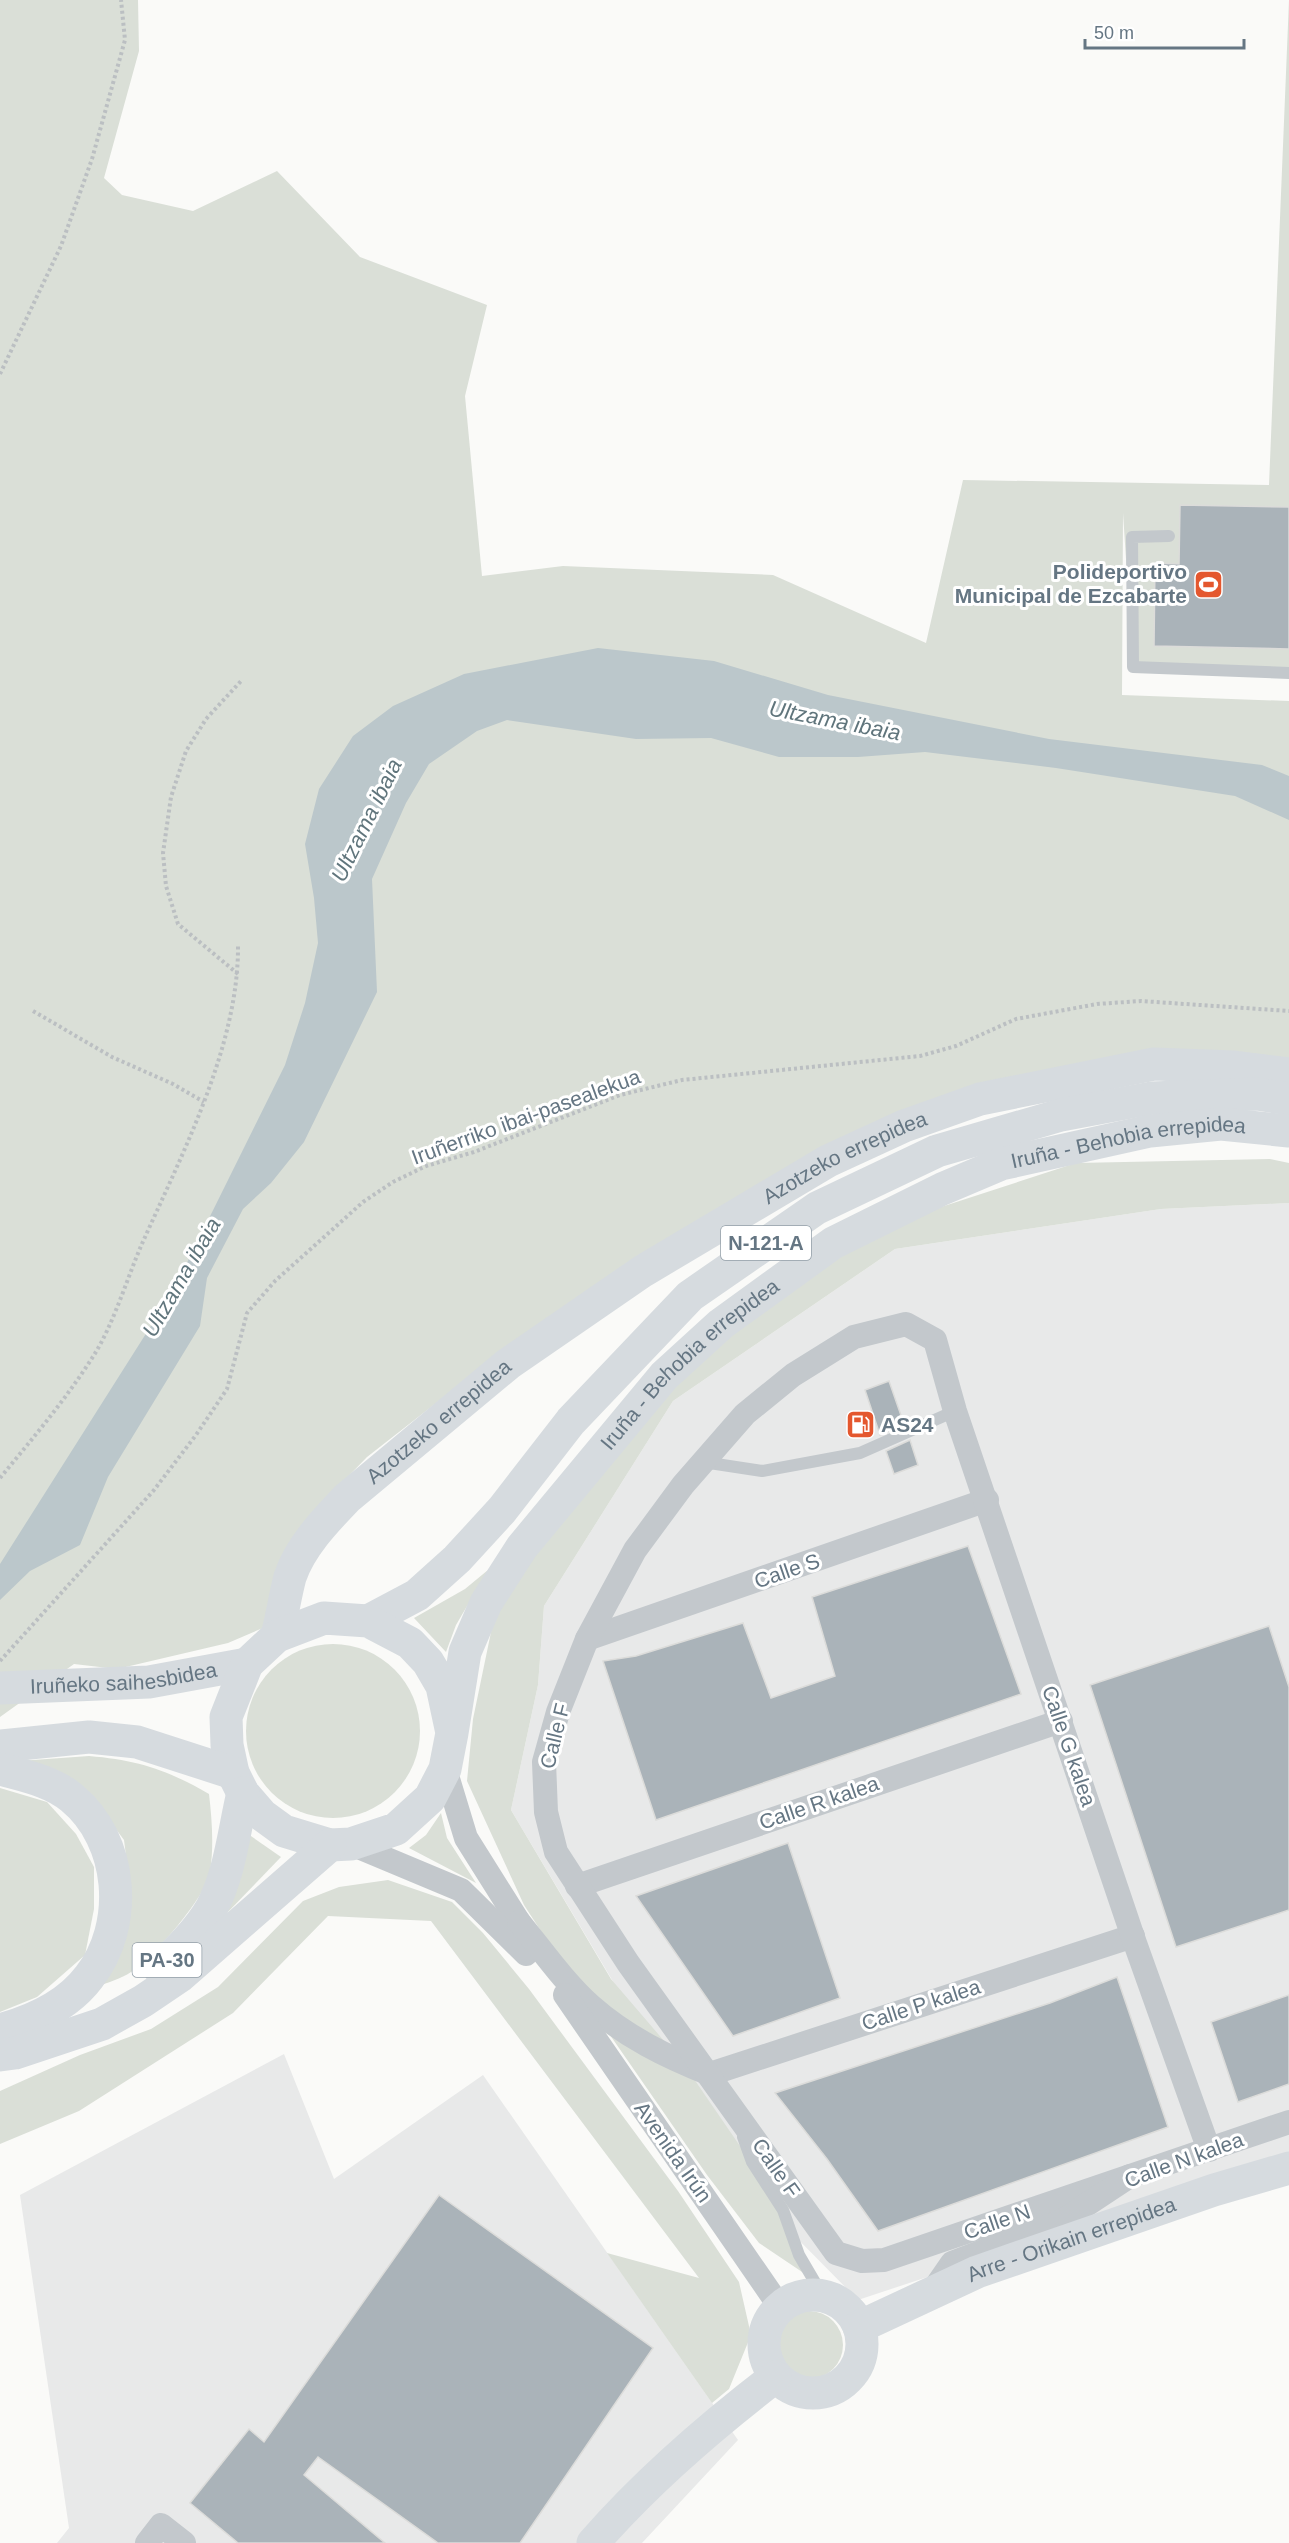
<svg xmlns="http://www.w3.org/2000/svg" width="1289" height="2543" font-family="Helvetica,sans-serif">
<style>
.built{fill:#e8e9e9}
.green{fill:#dadfd7}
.water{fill:#bbc7cb}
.building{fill:#aab3b9;stroke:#dcdcda;stroke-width:1.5}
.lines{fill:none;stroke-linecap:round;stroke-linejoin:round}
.path{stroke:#bbbfc2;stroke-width:4;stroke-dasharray:3 3;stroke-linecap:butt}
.lane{stroke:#c3c8cc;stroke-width:12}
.street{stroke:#c3c8cc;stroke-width:24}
.secondary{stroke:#d6dbdf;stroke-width:33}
.highway{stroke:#d6dbdf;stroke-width:33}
.labels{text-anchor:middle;stroke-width:6;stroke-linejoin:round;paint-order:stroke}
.shield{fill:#fff;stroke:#939fa8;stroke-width:1.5}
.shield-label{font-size:20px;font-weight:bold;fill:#657683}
.poi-label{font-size:21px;font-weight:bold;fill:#657683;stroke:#fff;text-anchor:end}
.street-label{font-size:21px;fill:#657683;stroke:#fff}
.water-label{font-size:22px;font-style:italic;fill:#60757c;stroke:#fff}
</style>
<rect width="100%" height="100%" fill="#fafaf8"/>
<g class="built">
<path d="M1289,1203V2157L858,2300L718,2158L511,1810L538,1685L544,1606L673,1401L895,1249L1161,1209Z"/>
<path d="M284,2054L334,2179L483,2075L738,2440L642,2543H57L69,2528L20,2195Z"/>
</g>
<g class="green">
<path d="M0,0H138L139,51L104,178L122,195L193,211L277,171L360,257L487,305L465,396L482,576L563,566L773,575L926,643L963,480L1269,485L1289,0V673L1133,667L1123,513L1122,695L1289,701V1092L1154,1064L904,1126L481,1368L367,1457L308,1518L265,1627L228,1643L117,1669L74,1664L0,1717Z"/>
<path d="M1270,1159L1289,1163V1203L1161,1209L895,1249L673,1401L544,1606L538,1685L511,1810L611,1979L683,2063L777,2200L814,2280L759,2243L707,2175L585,1999L524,1905L467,1781L473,1719L496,1608L551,1530L670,1390L809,1267L941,1207L1076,1163Z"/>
<path d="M488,1570L456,1625L446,1652L414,1618L465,1589Z"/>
<circle cx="333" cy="1731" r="87"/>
<path d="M89,1756C137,1760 168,1770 209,1794C212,1819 214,1847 210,1872C207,1896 152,1959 131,1972C121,1979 108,1982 97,1987L131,1895L124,1840L90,1794L19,1761Z"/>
<path d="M0,1788L47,1802L76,1834L94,1867V1909L85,1955L37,1997L0,2012Z"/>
<path d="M441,1813L447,1838L476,1883L409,1848L426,1835Z"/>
<path d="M248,1834L281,1857L226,1914Z"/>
<path d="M388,1880L452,1902L483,1933L529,1989L678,2191L739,2282L751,2335L729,2389L712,2403L607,2253L699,2278L431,1921L328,1916L233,2013L79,2111L0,2144V2091L80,2055L151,2029L218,1987L303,1901L339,1887Z"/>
<circle cx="809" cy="2345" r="34"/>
</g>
<path class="water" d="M598,648L714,661L828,695L1049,739L1262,765L1289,776V820L1235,796L1056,768L925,752L858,757H779L711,738L636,739L507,720L477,731L429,764L406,803L372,879L377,992L304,1142L271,1183L243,1209L207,1278L200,1326L108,1477L80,1545L30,1571L0,1600V1564L173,1291L285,1065L305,1003L318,943L314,898L305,844L319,789L353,736L393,706L464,674Z"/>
<g class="building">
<path d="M1180,505L1289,507V649L1154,646L1155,563L1179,564Z"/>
<path d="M889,1381L904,1424L880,1435L865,1390Z"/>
<path d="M910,1440L918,1465L894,1474L886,1451Z"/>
<path d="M968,1546L1021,1694L656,1820L603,1661L636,1656L743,1623L771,1698L835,1676L812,1597Z"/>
<path d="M1269,1626L1289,1687V1910L1176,1947L1090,1685Z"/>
<path d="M788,1843L840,1998L733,2036L636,1896Z"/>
<path d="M1117,1977L1168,2127L878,2231L827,2159L775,2093L1050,2003Z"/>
<path d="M1289,1995V2084L1238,2102L1211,2022Z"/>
<path d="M439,2195L653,2348L520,2543H438L318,2457L304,2475L385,2543H238L190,2503L249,2429L264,2442Z"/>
</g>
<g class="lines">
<g class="path">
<path d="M0,374L61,246L92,159L125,40L121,0"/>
<path d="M238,974L178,924L166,886L163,853L171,797L186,751L206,719L241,681"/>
<path d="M33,1011L112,1057L173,1084L204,1102"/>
<path d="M0,1478C33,1438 67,1398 94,1355C113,1325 127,1279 141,1246C181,1156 239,1046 238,945"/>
<path d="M0,1661L154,1490L196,1435L227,1389L247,1313L275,1281L363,1202L393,1182L426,1166L474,1152L620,1095L682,1080L920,1056L956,1046L1016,1019L1097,1004L1141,1001L1289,1011"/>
</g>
<g class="lane">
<path d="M1169,536L1132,537L1133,667L1289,673"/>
<path d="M703,1462L762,1471L860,1453L955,1411"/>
<path d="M743,2137L752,2162L783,2210L799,2255L823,2296"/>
</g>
<g class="street">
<path d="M587,1639L987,1500"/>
<path d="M445,1769L466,1838L527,1935"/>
<path d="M351,1844L461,1890L526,1954"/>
<path d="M577,1886L1061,1721"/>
<path d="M519,1922C542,1950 564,1982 591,2006C626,2037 667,2057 710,2074L1133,1936"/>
<path d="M565,1995L780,2307"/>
<path d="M1130,2176L884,2260L862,2261L836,2253L628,1963L556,1852L546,1812L544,1762L558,1712L587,1639L635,1550L683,1485L745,1414L793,1375L854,1337L906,1324L935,1340L955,1411L1135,1943L1209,2150"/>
<path d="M932,2292L952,2263L1062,2221L1130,2176L1289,2122"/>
<path d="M147,2543L161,2525L184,2543"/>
</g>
<g class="secondary">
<path id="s1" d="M277,1636C282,1617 285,1596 290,1577C300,1547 325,1521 347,1498L508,1364L643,1271L828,1161L904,1126L980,1099L1154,1064L1234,1067L1289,1074"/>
<circle cx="813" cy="2344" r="49"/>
<path id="s2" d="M859,2327L977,2272L1214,2190L1289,2168"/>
<path d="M593,2543C646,2482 711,2426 775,2377"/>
</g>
<g class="highway">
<path d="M368,1621L417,1595L457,1559L502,1510L571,1421L690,1296L817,1208L937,1151L1061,1115L1152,1098L1257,1094L1289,1099"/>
<path id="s3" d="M0,1688L149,1682L247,1664"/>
<path id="s4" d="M452,1733L442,1686L428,1662L410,1643L368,1621L324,1618L277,1636L247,1664L226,1717L227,1745L233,1773L243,1793L262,1815L284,1831L330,1845L351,1844L396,1829L430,1798L445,1769L452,1733L465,1652L486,1603L522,1547L664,1376L721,1324L833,1243L942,1189L1001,1164L1150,1131L1221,1124L1289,1131"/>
<path d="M0,1746L89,1737L137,1742L233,1773"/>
<path d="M0,1769C25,1776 52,1781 72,1798C123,1840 130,1925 89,1977C68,2005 33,2021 0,2030"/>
<path d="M159,1968C178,1951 198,1931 211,1909C230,1875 234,1830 243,1793"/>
<path d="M0,2055L15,2053L102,2024L143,2001L180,1976L330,1845"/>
</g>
</g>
<defs>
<symbol id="stadium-square" viewBox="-11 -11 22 22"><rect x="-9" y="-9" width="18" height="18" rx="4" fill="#e4572e" stroke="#fff"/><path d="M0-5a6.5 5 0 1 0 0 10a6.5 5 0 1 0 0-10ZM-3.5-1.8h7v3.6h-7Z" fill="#fff"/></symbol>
<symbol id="fuel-square" viewBox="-11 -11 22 22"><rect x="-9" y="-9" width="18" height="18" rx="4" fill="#e4572e" stroke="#fff"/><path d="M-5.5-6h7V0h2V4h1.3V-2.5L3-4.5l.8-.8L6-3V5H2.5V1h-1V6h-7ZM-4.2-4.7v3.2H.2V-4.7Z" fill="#fff"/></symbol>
</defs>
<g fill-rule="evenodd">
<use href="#stadium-square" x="1192" y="568" width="33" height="33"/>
<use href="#fuel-square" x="844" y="1408" width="33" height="33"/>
</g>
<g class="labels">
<g class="shield">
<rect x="721" y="1226" width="90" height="34" rx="4.5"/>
<rect x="132.5" y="1943" width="69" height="34" rx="4.5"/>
</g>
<g class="shield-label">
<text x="766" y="1250">N-121-A</text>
<text x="167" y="1967">PA-30</text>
</g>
<g class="poi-label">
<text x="1187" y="579">Polideportivo<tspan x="1187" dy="24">Municipal de Ezcabarte</tspan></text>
<text x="881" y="1432" text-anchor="start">AS24</text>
</g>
<g class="street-label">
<text transform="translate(526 1117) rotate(-20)" y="7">Iruñerriko ibai-pasealekua</text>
<text dy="7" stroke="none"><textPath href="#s4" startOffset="1664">Iruña - Behobia errepidea</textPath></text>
<text dy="7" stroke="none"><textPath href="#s1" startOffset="764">Azotzeko errepidea</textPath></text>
<text dy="7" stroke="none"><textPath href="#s4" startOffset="1160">Iruña - Behobia errepidea</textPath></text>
<text dy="7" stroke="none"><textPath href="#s1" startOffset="278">Azotzeko errepidea</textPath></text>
<text transform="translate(787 1571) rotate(-19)" y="7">Calle S</text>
<text dy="7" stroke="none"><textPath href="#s3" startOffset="124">Iruñeko saihesbidea</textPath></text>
<text transform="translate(555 1736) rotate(-76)" y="7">Calle F</text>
<text transform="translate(1069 1746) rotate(71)" y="7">Calle G kalea</text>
<text transform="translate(819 1803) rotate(-19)" y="7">Calle R kalea</text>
<text transform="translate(921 2005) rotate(-18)" y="7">Calle P kalea</text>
<text transform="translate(673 2152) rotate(55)" y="7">Avenida Irún</text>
<text transform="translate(1184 2160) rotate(-20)" y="7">Calle N kalea</text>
<text transform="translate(776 2168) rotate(55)" y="7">Calle F</text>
<text transform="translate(997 2222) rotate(-19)" y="7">Calle N</text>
<text dy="7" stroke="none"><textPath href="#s2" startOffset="230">Arre - Orikain errepidea</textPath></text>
</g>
<g class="water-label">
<text transform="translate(835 720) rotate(11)" y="8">Ultzama ibaia</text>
<text transform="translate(366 820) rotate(-64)" y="8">Ultzama ibaia</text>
<text transform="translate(181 1277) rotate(-60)" y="8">Ultzama ibaia</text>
</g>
</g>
<path d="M1085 39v9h159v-9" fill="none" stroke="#657683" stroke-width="3"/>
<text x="1094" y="39" font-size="18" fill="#657683" stroke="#ffffff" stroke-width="4.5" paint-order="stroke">50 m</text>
</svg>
